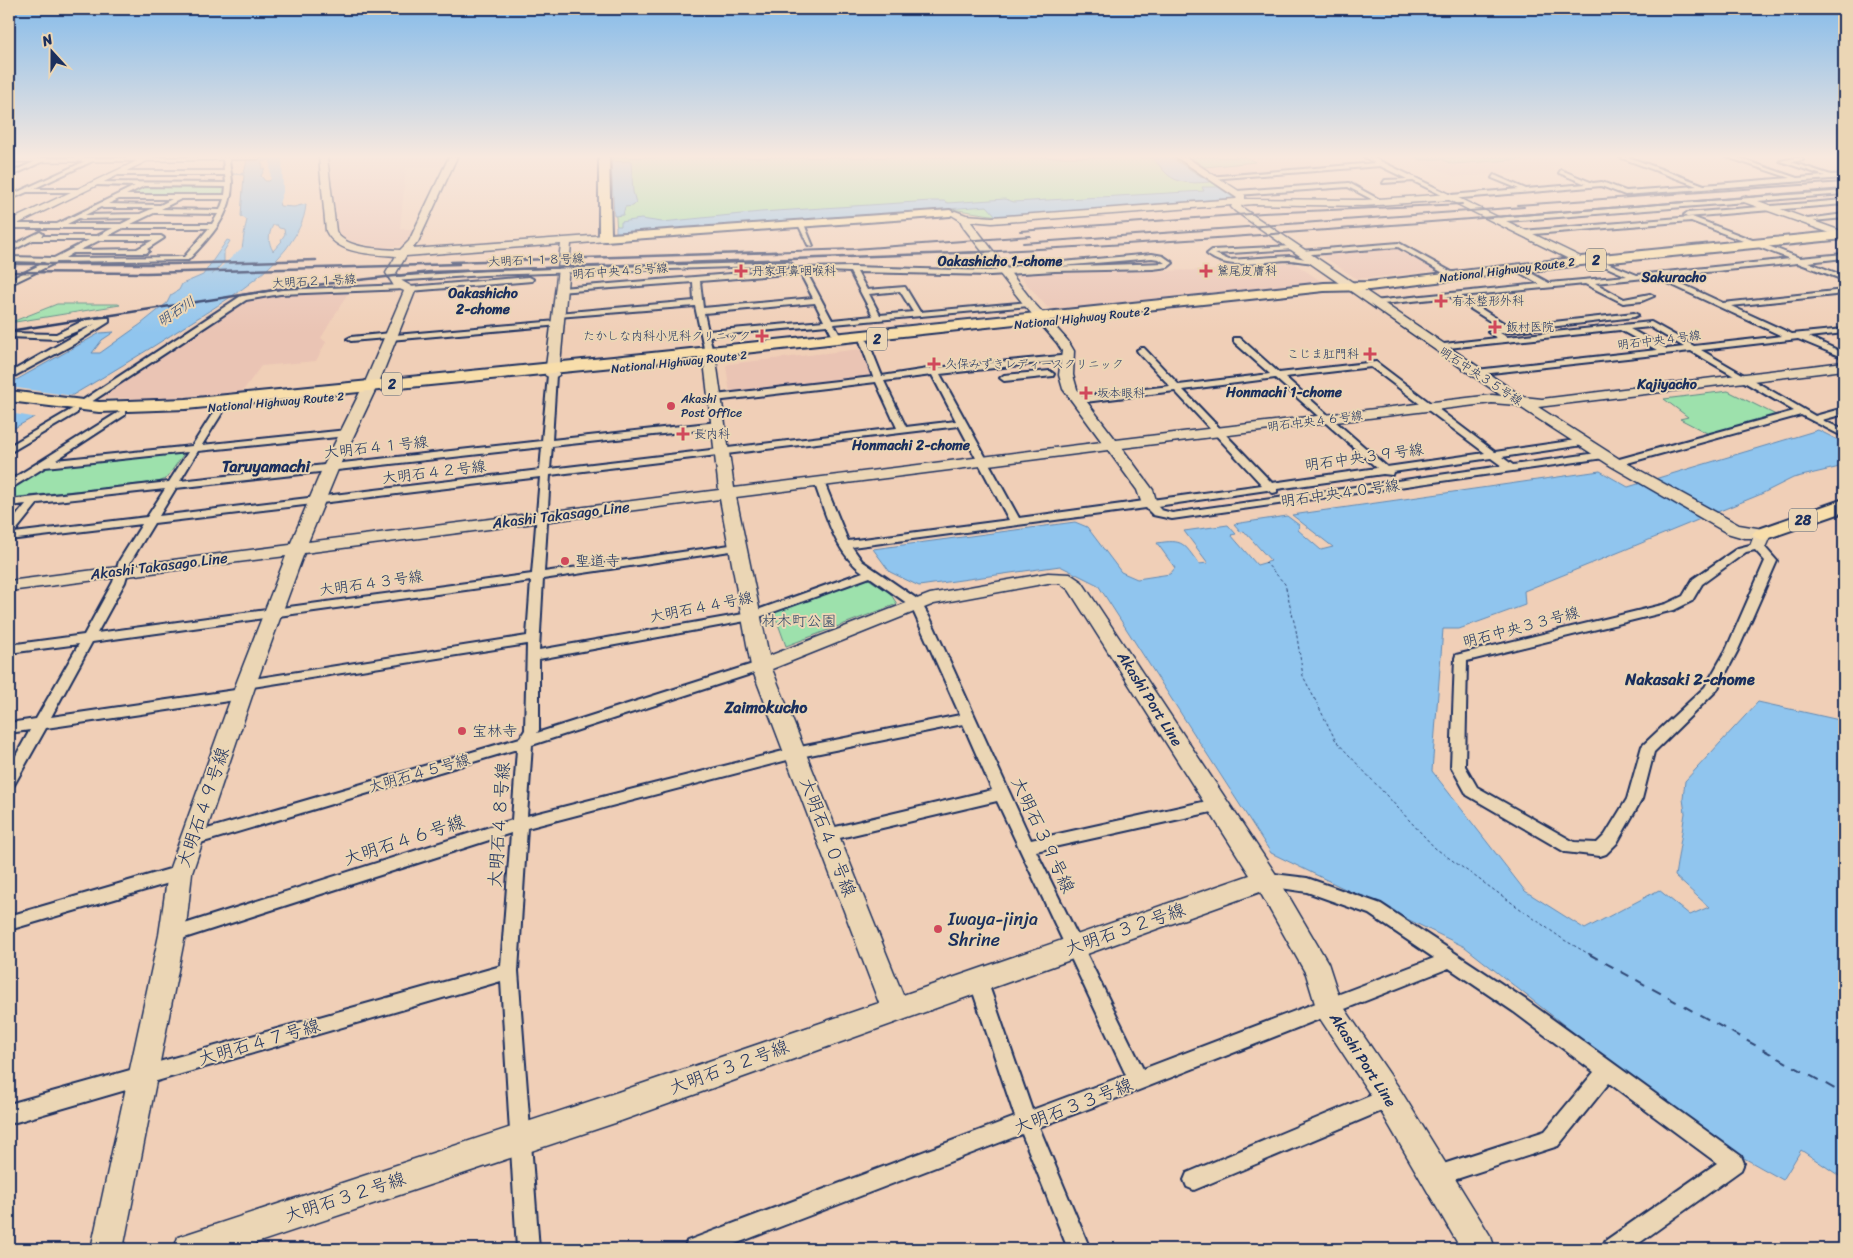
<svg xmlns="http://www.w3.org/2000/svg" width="1853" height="1258" font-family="Sriracha,'Klee One',sans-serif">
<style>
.built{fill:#eac4b4}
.green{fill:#9de1ac;stroke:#5c8885}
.water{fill:#90c5ee;stroke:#6189b4;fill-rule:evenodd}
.pier{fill:#f0cfb7}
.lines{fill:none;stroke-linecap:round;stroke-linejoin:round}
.river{fill:#90c5ee;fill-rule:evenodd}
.ferry-far1{stroke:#2d4674;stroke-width:1;stroke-dasharray:3 2.5;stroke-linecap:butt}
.ferry{stroke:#2d4674;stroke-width:2;stroke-dasharray:10 8;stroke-linecap:butt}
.street-casing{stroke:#1b2f5e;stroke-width:4}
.secondary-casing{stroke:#1b2f5e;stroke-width:3}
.primary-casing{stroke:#1b2f5e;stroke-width:4}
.highway-casing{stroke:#1b2f5e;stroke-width:4}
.street{fill:#ebd6b5;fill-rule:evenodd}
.secondary{fill:#ebd6b5;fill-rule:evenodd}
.primary{fill:#f8deab;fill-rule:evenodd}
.highway{fill:#f8deab;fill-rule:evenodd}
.rail-far1{stroke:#1b2f5e;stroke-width:2}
.rail{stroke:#1b2f5e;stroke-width:2.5}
.poi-dot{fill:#d1495b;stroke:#ebd6b5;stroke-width:2}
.labels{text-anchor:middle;stroke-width:4;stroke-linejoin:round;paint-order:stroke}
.far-street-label{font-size:12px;fill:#1b2f5e;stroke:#ebd6b5}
.far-poi-label{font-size:12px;fill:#1b2f5e;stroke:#ebd6b5;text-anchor:start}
.shield{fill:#ebd6b5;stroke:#596178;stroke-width:1}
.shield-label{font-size:14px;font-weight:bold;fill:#1b2f5e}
.far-neighbourhood-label{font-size:14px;font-weight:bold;fill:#1b2f5e;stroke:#ebd6b5}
.far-water-label{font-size:14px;font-style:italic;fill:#2d4674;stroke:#ebd6b5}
.street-label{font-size:15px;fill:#1b2f5e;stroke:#ebd6b5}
.poi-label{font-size:15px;fill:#1b2f5e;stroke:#ebd6b5;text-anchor:start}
.park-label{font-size:15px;fill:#284166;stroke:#ebd6b5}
.neighbourhood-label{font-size:16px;font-weight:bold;fill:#1b2f5e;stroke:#ebd6b5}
.near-street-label{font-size:18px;fill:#1b2f5e;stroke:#ebd6b5}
.near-poi-label{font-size:18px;fill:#1b2f5e;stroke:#ebd6b5;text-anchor:start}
</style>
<rect width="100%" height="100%" fill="#f0cfb7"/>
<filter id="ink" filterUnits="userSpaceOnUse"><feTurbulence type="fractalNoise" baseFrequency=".02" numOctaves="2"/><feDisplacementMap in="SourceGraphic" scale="10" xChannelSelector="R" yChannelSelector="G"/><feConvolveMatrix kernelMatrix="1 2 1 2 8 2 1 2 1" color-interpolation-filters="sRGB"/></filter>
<g filter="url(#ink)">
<g class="built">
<path d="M329,157H447L442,166L406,168L400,229H413L405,245L384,249L351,241L341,236L338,230Z"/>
<path d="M1187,157H1302L1321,168L1217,176Z"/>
<path d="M1409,157H1540L1563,166L1548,167L1555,170L1554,171L1455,177Z"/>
<path d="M1395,246L1438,271L1357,279L1318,253Z"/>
<path d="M1294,263L1319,280L1316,284L1054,309L1047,307L1019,275L1071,272L1211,270Z"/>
<path d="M349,291L321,338L326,342L316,361L261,366L242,392L155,399L97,398L249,299L281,293Z"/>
<path d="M861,349L872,374L870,376L730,393L726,366L729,364Z"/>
</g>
<g class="green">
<path d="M612,157H1172L1236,198L998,216L951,209L617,233Z"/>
<path d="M1190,157H1246L1255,162L1205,167Z"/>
<path d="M1415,157H1539L1541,158L1452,164L1441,159L1422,160Z"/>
<path d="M225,185V194L222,195H124L144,186Z"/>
<path d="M57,304H118L120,305L9,323Z"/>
<path d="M1728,391L1776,415L1709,434L1680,419L1688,417L1664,399Z"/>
<path d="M185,452L166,479L158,482L9,498V491L46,466Z"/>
<path d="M867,578L890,593L897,604L786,646L773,610Z"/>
</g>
<g class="water">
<path d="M248,157H283L261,162L263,166L261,169L265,168L261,176L265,181H269L282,171L276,182L282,186L275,189L280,206L294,207L306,204C305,221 296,235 286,249C262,279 225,301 193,321C133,360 71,397 9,431V384L100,333L114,332L102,340L92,353H100L141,324L167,303L171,295L179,290L182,284L203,275L227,240L230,241L224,251V261L212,275L214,276C249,262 239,250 247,220L241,216L244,175L233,174L244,173ZM273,225H277L279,228L284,229L285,234L281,240L282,241L273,251C268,242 268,235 273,225Z"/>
<path d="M1151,157H1170L1210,182C1195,183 1179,185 1167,174C1161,169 1158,162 1151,157Z"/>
<path d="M631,161L633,192L636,203L633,206L625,207L623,215L614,216L611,162Z"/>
<path d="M1202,187H1218L1234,198L997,217L987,206L616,234V226H621V222L641,219L662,222L761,212L931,201H944L948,203L1005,199L1014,202L1204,191Z"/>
<path d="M1818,430L1844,443V466L1793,478L1759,495L1524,591L1525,605L1459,629H1443L1432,771L1525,891L1585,929L1659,890L1690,915L1709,907L1675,876L1685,813L1683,799L1685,781L1758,702L1844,721V1179L1801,1150L1783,1180L1705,1136L1465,947L1271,853L1098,585L1060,566L919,586L890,572L873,549L1075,522L1087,527L1121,572L1137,579L1170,574L1175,568L1157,543C1184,539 1183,543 1199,564L1208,563L1184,531L1228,525L1236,534L1231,535L1257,565L1271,561L1244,531L1241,532L1234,524L1287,516L1299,525L1298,530L1321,550L1333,547L1292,515L1600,471L1628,487Z"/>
</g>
<path class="pier" d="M9,387L74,396L38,418L9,413Z"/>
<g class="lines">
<path class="river" d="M270,157H282L283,192L271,226L254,252L211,293H199L197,290L199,287L244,246L257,226L271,192Z"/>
<path class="ferry-far1" d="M1265,562L1285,584L1296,630L1303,676L1336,741L1435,848L1564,940L1591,955"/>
<path class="ferry" d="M1589,954L1844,1094"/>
<defs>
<g id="street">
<path d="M223,157H229C229,167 232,175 232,184C232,215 208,240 188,260L57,262L9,285V280L46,262L9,261V257L54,258L89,240H33L9,252V247L40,232L43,234L41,236H97L113,228H9V224H57L135,186L94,185L96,182L226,183L225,175H119L116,173L119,171H224ZM144,186L226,187L225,195H126ZM119,199H172L160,205L108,204ZM181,199H224L220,210L161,209ZM101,207L103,208H154L140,214L85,215ZM154,213H155L218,214L212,224H131ZM79,218L82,219L133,218L121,224H67ZM123,228H209L184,257L65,258L73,253H146L149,251L147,249L164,238L161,236H108ZM100,240H153L137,249L80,250Z"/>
<path d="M1364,157H1372L1451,195L1519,189L1492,178L1494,175L1526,189L1586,184L1559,173L1561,170L1593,183L1602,182L1626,191L1697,186L1619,157H1628L1704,185L1790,178L1727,157H1736L1797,178L1825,176L1780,161L1801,157L1803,160L1791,162L1831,175L1844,174V178L1625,195L1601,186L1450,199L1413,181L1383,183L1385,180L1407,179L1380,166L1211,179L1208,177L1375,163Z"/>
<path d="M43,158L48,159L9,177V173Z"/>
<path d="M92,158L97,159L33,189H81L83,192H27L9,200V196Z"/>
<path d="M1349,183L1384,202L1379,203L1348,187L1237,195L1234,193L1237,191Z"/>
<path d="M1844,190V194L1495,222L1492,220L1495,218Z"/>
<path d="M1844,200V204L1687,217L1684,215L1687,213Z"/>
<path d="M1844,214V218L1803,222L1800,220Z"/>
<path d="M1692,217L1800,258L1844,254V258L1808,262L1844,276V280L1798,263L1665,276L1723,303L1844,290V294L1731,306L1792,334L1844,329V333L1809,337L1844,353V358L1798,339L1701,350L1815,416L1844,408V414L1822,420L1844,430V437L1801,415L1620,465H1612V461L1794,411L1691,351L1473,375L1472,373L1476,370L1657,350L1620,330L1438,349L1434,347L1435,345L1497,338L1488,332L1501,328L1452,297L1373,305L1369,303L1373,301L1540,284L1517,271L1516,269L1520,267L1549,283L1627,276L1593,261L1592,260L1595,258L1637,275L1790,259L1691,221L1522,235L1519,233L1522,231ZM1655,277L1782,336L1694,346L1651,322L1507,337L1500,333L1634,317L1638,315L1634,313L1510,327L1461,296L1585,284L1623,303L1642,301L1654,296L1650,294L1624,299L1595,283ZM1650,327L1684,347L1667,349L1630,329Z"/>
<path d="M801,222L804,224L813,246L808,245L798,224Z"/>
<path d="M1399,243L1459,276L1452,278L1398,247L1300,255L1297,253L1300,251Z"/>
<path d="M1292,246L1294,247V249L1215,254L1229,260L1290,256L1311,260V262C1304,263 1296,260 1288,260C1262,261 1228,272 1207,254L1212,250Z"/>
<path d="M1152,254L1163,256L1173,263L1168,267L1153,269L1055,271L990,275L857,272L867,290L905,287L920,312L1029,302L1033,304L1029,306L834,324L842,339L838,341L834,339L827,325L709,336L713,353L709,356L705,353L695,306L558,317L554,315L558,313L694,301L693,282L558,292V288H561L802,268L852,267L990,271L1003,270L1017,266ZM1152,258L1159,259L1165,263L1050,267ZM828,271L850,272L873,316L832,320L807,273ZM800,273L813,298L703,308L700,281ZM900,291L913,312L880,315L869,294ZM815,303L824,321L708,331L704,313Z"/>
<path d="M788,262L792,264L790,265L484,275L394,281L390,279L394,277L484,271Z"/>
<path d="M529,277L533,279L532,281L410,291L406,289L410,287Z"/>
<path d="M403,285H406V289L280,294L246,300L82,408H76L74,406L241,296L280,290Z"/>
<path d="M106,318H109V322L74,344L9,379V373L95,324L57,339L9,337V333L56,334L85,320Z"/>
<path d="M557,321L561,323L560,325L390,340L386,338L351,341L347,339L351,337L391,333L395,335Z"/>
<path d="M1234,338H1240L1279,373L1376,362L1495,452L1583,439L1588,442L1583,445L1502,457L1513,465L1604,452L1609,455L1604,458L1172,519L1153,515L1146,508L852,547L862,561L920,601L931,620L1031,840L1216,799L1221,801L1224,805L1221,809L1216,811L1036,851L1143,1069L1434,958L1369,914L1307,892L1260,885L1258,880L1260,875L1266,873L1307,878L1381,904L1526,1000L1741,1156L1744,1163L1741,1170L1631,1249H1602L1605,1241L1717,1163L1609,1083L1558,1146L1435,1186L1428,1183L1425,1176L1428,1169L1545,1131L1594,1072L1514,1012L1449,968L1139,1090L1039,1127L1090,1249H1068L1022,1134L722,1249H684L687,1241L695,1238L1015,1117L969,980L972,974L978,972L984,974L987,980L1032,1110L1126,1075L997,801L827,841L821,839L819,835L821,831L827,829L992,790L963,724L795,758L527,828L518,971L539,1249H517L501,981L9,1124V1104L501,966L511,833L172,942L166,940L163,935L166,930L172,928L512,820L517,749L190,846L184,844L182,840L184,836L190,834L520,738L525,730L527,644L246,688L241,687L239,684L241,681L246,680L527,636L531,581L92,642L51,717L242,689L247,691L249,694L247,697L242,699L46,728L14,785L9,786V768L30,730L9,733V723L36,719L79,644L9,653V645L84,635L113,582L119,561L142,524L9,540V525L26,504L9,506V500L169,482L188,452L45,467L13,487L9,488V481L122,410L125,411V415L56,460L192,446L218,405L221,404L226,407L202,445L347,430L352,433L347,436L198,451L180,481L542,441L548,375L552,372L556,375L552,440L718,422L723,425L718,428L552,446L550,469L897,428L876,382L715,401L710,398L715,395L873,377L860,341L864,339L868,341L882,376L934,368L1071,355L1072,357L1068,360L940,374L1019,518L1262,485L1175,391L1077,403L1072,400L1077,397L1170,386L1138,352L1137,350L1141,348H1144L1179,385L1270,374L1234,342ZM1371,367L1485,453L1387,467L1285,377ZM932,375L956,421L906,427L884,381ZM1275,378L1377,468L1272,483L1183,390ZM959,426L1009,520L848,541L824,482L823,480H815L814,482C826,513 834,552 863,572L749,613L539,650L543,579L737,550L743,547L737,544L544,572L550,475ZM542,447L540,470L159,516L176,488ZM1491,458L1502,466L1172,513L1161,510L1157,506L1267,490L1273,493L1277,492V489L1383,474L1392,475L1393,472ZM540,477L532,574L97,633L125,582L131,561L154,523ZM165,489L147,517L14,533L38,503ZM870,577L911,606L960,715L795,748L527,816L532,745L766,669L768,666L761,662L756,663L537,733L539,730V659L751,620Z"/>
<path d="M1050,371L1054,374L1053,376L1004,381L1000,378L1004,375Z"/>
<path d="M74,408L77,409V413L9,453V446Z"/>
<path d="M1758,543L1762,544L1777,561L1738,650L1717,690L1654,752L1642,799L1617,843L1606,854L1600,856L1565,852L1467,795L1451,766L1455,658L1456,655L1666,604L1683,596L1693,579L1738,548ZM1755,550L1765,561L1726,650L1705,687L1642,746L1627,799L1605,835L1597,843L1574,842L1477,787L1465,766L1467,661L1674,610L1692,601L1702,584L1746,552Z"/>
<path d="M180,866L186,868L188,873L186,878L9,930V916Z"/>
<path d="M1389,1088L1396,1091L1399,1098L1396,1105L1194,1190L1187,1187L1184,1180L1187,1173Z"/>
</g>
<g id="secondary">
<path d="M262,157L258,159L147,161L9,228V221L137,161L9,162V158Z"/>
<path d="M319,157H327L336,231C344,249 383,249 400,250L409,241L449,157H457L418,242L412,249L605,235L610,238L605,241L571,244L559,375L552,379L545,375L561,244L406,256L396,273L402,281L416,289L380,380L339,467L308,542L719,490L703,353L709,349L715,353L734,488L1102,442L1063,389L1059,375L1062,351L1057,343L1025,306L964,228L960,220L950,214L955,211L966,215L992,217L1236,199L1237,198L1176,157H1186L1245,195V199L1364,200L1450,194L1585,259L1586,261L1585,263H1577L1449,200L1364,206L1253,204L1242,205L1241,207L1523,397L1542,399L1844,362V370L1538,407L1621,460L1739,525L1769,530L1771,534L1764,550H1752L1750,546L1753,538H1744L1727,533L1611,466L1517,405L1492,403L1122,448L1153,490L1157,504L1155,507H1143L1137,490L1108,450L736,497L769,656L930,594L1048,573L1070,574L1082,582L1275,873L1328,963L1341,1003L1399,1088L1491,1237L1495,1249H1461L1379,1108L1319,1017L1306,974L1260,892L618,1122L238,1249H174L178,1237L190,1233L618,1092L879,1003L751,666L720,499L304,553L256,684L192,873L185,935L123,1249H91L159,935L168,873L236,684L286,556L9,591V581L290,545L323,467L366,380L404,291L394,286L386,273L396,256C374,254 337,255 326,231ZM1232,205L1231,207L1235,211L1502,396L1492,395L1116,440L1077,389L1073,375L1074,351L1068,341L1033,302L970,221L992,223ZM1048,583H1060L1069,590L1250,875L903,995L772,669L934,604Z"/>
<path d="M1744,196L1844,232V238L1741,201V197Z"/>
</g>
<path id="primary" d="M599,157H609L611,234L950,210L955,213L950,216L605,241L599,238Z"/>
<g id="highway">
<path d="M1844,231V239L1581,265L1369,290L1324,291L613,367L186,409L99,412L9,401V391L99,402L186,399L613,357L1324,283L1369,282L1581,257Z"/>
<path d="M1844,499V512L1763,540L1756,538L1752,534L1756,530Z"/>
</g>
</defs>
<use href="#street" class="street-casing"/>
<use href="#secondary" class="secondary-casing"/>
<use href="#primary" class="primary-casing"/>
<use href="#highway" class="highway-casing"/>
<use href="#street" class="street"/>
<use href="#secondary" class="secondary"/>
<use href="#primary" class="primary"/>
<use href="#highway" class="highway"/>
<g class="rail-far1">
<path d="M1517,205L1844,182"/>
<path d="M1020,231L1263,213L1462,204"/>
<path d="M1023,243L1524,207"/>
<path d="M737,253L854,249L1030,236"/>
<path d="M956,253C1253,240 1548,211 1844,190"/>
</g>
<g class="rail">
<path d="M451,262L776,252"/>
<path d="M9,264H172L316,260"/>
<path d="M9,272L146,273L459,264"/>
<path d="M9,331L280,289L430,272L985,252"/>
</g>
</g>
</g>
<linearGradient id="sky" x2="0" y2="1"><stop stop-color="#85bbea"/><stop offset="0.47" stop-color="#f8e9df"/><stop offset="1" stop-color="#f8e9df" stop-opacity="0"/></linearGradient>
<rect width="1853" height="333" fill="url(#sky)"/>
<g class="poi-dot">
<path d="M738.5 263.5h5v5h5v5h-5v5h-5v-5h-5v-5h5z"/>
<path d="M1203.5 263.5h5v5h5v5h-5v5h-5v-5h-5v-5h5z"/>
<path d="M1438.5 293.5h5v5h5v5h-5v5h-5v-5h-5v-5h5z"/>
<path d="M1492.5 319.5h5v5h5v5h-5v5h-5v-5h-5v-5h5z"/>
<path d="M759.5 328.5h5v5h5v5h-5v5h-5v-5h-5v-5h5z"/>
<path d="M1367.5 346.5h5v5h5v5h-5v5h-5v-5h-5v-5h5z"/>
<path d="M931.5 356.5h5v5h5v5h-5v5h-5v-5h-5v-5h5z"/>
<path d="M1083.5 385.5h5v5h5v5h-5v5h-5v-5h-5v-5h5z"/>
<circle cx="671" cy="406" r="5"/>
<path d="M680.5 426.5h5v5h5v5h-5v5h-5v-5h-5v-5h5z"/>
<circle cx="565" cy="561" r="5"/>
<circle cx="462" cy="731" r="5"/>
<circle cx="938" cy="929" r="5"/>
</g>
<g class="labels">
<g class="far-street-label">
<text transform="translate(536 260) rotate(-2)" y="4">大明石１１８号線</text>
<text transform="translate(1507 270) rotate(-7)" y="4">National Highway Route 2</text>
<text transform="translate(620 271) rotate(-4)" y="4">明石中央４５号線</text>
<text transform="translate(314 281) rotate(-3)" y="4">大明石２１号線</text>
<text transform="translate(1082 318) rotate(-6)" y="4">National Highway Route 2</text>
<text transform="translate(1659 340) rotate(-7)" y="4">明石中央４号線</text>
<text transform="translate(679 362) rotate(-6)" y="4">National Highway Route 2</text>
<text transform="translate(1481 376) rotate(33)" y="4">明石中央３５号線</text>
<text transform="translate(276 402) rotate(-5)" y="4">National Highway Route 2</text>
<text transform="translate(1315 421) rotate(-7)" y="4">明石中央４６号線</text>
</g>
<g class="far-poi-label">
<text x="752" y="275">丹家耳鼻咽喉科</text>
<text x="1217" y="275">鷲尾皮膚科</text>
<text x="1452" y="305">有本整形外科</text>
<text x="1506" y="331">飯村医院</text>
<text x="751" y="340" text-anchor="end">たかしな内科小児科クリニック</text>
<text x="1359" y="358" text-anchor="end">こじま肛門科</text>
<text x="945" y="368">久保みずきレディースクリニック</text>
<text x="1097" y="397">坂本眼科</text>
<text x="681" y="403">Akashi<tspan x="681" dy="14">Post Office</tspan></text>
<text x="694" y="438">長内科</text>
</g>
<g class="shield">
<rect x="1586" y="248.5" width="20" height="23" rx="4"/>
<rect x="867" y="327.5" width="20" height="23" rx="4"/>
<rect x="382" y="372.5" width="20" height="23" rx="4"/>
<rect x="1789" y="508.5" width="28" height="23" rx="4"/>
</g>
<g class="shield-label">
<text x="1596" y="265">2</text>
<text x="877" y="344">2</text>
<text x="392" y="389">2</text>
<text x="1803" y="525">28</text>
</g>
<g class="far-neighbourhood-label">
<text x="1000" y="266">Oakashicho 1-chome</text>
<text x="1674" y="282">Sakuracho</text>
<text x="483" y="298">Oakashicho<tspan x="483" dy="16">2-chome</tspan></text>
<text x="1667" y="389">Kajiyacho</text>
<text x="1284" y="397">Honmachi 1-chome</text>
<text x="911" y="450">Honmachi 2-chome</text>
</g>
<g class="far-water-label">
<text transform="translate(176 311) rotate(-33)" y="5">明石川</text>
</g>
<g class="street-label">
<text transform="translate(376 447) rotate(-6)" y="5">大明石４１号線</text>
<text transform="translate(1364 457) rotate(-8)" y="5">明石中央３９号線</text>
<text transform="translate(434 472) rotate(-7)" y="5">大明石４２号線</text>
<text transform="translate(1340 493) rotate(-8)" y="5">明石中央４０号線</text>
<text transform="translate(561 515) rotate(-7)" y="5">Akashi Takasago Line</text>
<text transform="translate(159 566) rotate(-7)" y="5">Akashi Takasago Line</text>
<text transform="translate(371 583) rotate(-8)" y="5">大明石４３号線</text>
<text transform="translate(701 607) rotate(-11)" y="5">大明石４４号線</text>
<text transform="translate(1521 627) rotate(-15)" y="5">明石中央３３号線</text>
<text transform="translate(1150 699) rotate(58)" y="5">Akashi Port Line</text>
<text transform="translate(419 773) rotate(-16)" y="5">大明石４５号線</text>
<text transform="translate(1363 1060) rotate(57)" y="5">Akashi Port Line</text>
</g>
<g class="poi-label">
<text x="575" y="566">聖道寺</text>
<text x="472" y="736">宝林寺</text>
</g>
<g class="park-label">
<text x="799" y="626">材木町公園</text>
</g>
<g class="neighbourhood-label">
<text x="266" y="472">Taruyamachi</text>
<text x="1690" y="685">Nakasaki 2-chome</text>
<text x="766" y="713">Zaimokucho</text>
</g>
<g class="near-street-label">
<text transform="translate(203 807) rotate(-71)" y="6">大明石４９号線</text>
<text transform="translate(499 825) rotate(-86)" y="6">大明石４８号線</text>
<text transform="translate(1043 835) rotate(65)" y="6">大明石３９号線</text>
<text transform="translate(828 837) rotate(69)" y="6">大明石４０号線</text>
<text transform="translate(404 840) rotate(-18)" y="6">大明石４６号線</text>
<text transform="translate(1125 929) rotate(-19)" y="6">大明石３２号線</text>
<text transform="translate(259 1042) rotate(-16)" y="6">大明石４７号線</text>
<text transform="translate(729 1067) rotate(-20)" y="6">大明石３２号線</text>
<text transform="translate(1073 1106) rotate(-21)" y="6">大明石３３号線</text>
<text transform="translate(345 1197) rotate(-18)" y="6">大明石３２号線</text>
</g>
<g class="near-poi-label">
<text x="948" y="925">Iwaya-jinja<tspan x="948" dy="21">Shrine</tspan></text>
</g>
</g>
<rect width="1853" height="1258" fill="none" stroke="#ebd6b5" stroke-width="30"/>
<rect x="15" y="15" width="1823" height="1228" fill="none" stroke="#1b2f5e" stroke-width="2" filter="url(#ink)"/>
<g transform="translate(52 52) rotate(339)" stroke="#ebd6b5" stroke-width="4" paint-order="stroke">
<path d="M0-4L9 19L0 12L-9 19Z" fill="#1b2f5e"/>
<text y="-8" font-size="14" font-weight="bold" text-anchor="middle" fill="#1b2f5e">N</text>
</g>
</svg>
